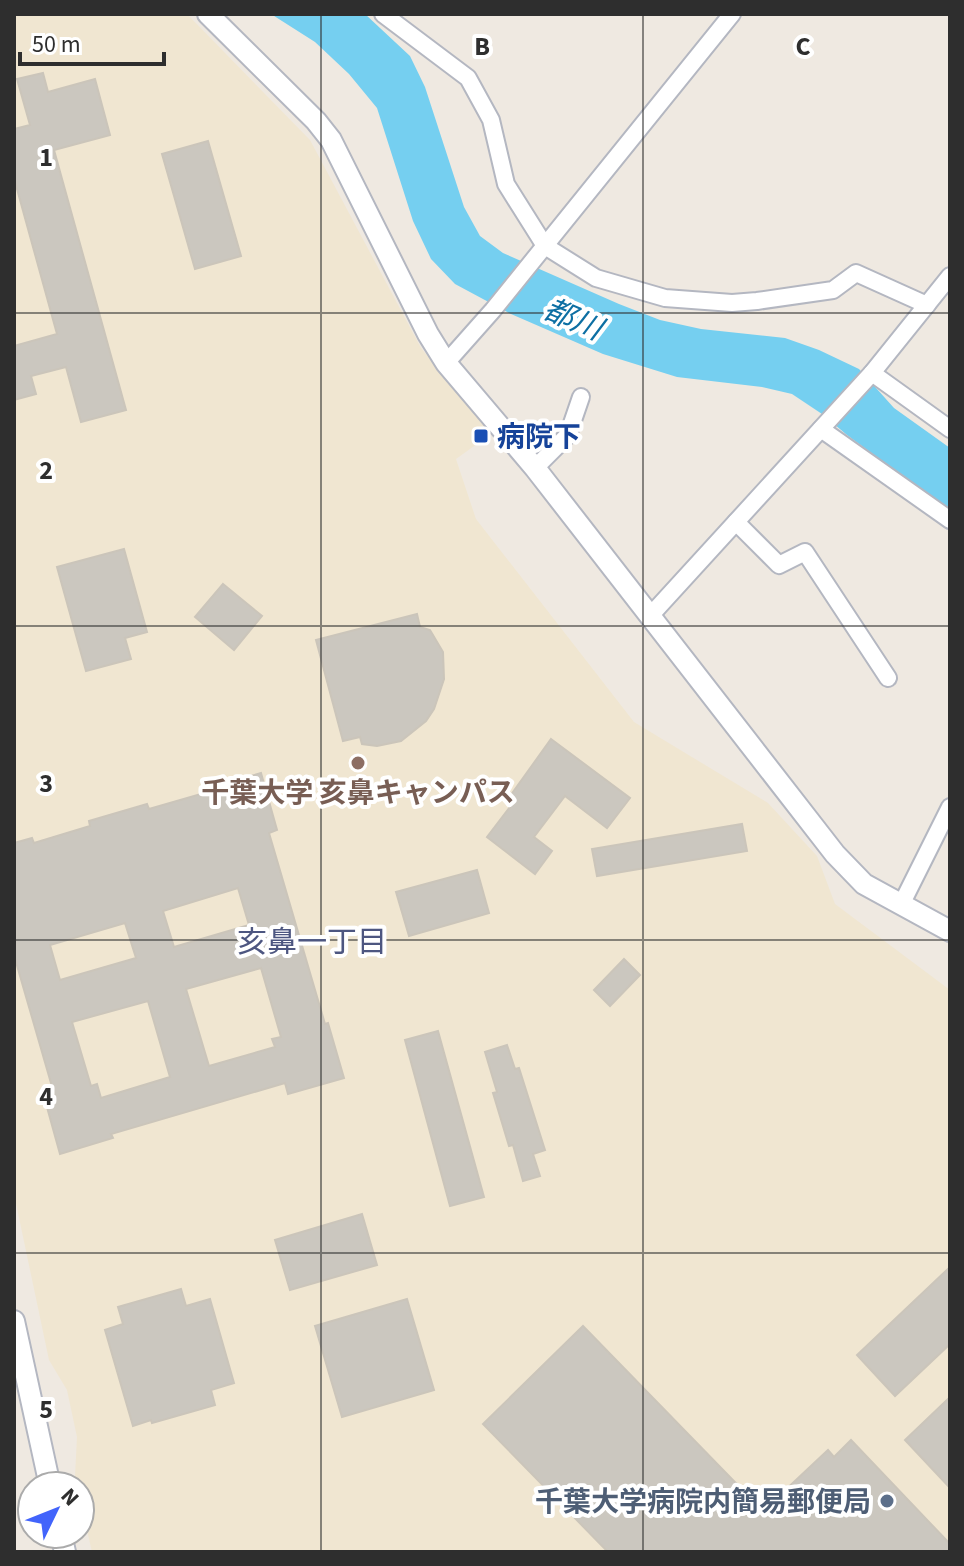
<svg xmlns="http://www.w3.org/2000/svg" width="964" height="1566" font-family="'Source Sans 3','Noto Sans JP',sans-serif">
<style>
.education{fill:#f0e6d1}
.water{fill:#75cff0}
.building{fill:#cbc7bf;stroke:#cbc5ba;stroke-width:2;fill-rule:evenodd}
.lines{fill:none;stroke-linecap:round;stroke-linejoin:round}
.minor-casing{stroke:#b4b7c1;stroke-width:20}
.tertiary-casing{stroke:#b4b7c1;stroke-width:24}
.minor{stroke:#fff;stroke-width:16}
.tertiary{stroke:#fff;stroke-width:20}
.grid{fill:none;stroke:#2e2e2e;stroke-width:2;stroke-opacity:0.55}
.transit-dot{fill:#1a4fb4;stroke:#fff;stroke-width:3}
.education-dot{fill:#8d6e63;stroke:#fff;stroke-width:3}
.service-dot{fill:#5c6f8a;stroke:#fff;stroke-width:3}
.labels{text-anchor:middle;stroke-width:8;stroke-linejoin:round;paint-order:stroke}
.transit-label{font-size:28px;font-weight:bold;fill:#164399;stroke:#fff;text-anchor:start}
.education-label{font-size:28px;font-weight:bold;fill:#785e54;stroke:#fff}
.service-label{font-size:28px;font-weight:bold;fill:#4e5e75;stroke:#fff;text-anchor:end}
.water-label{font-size:30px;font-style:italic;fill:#0d6fa3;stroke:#fff}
.neighbourhood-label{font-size:30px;fill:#4d5680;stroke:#fff}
.grid-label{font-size:26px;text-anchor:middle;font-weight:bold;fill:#2e2e2e;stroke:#fff;stroke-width:8;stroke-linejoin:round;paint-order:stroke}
</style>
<rect width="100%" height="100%" fill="#efe9e1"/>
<path class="education" d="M14,14H187L310,140L421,348L491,434L456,459L476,519L634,722L768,803L817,856L835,904L950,990V1552H92L80,1499V1486H77L75,1476L77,1437L67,1390L49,1360L14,1194Z"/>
<path class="water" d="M271,14H365L410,56L425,87L464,207L480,236L503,253L619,304L660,320L701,329L785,338L819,350L859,369L894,408L950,448V511L847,435L822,414L792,394L762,387L677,377L603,354L511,314L455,284L431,259L413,221L377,108L349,74L315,42Z"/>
<g class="building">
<path d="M43,73L48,92L95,79L110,135L54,150L126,410L81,422L66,367L31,376L36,394L14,400V346L57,334L14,178V129L30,125L17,79Z"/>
<path d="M208,141L241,256L195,269L162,154Z"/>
<path d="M124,549L147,632L125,638L131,659L86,671L57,567Z"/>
<path d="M223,584L262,616L234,650L195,617Z"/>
<path d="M417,614L420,627L430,630L443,652L444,679L434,709L426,721L401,741L377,746L362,744L360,737L343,741L316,640Z"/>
<path d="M551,739L630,798L607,828L565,796L534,837L552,851L535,874L487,837L513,803L508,799Z"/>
<path d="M261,773L277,830L269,833L325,1024L328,1023L344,1078L288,1094L285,1083L111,1134L113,1138L60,1154L45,1100L55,1097L14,955V843L32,838L34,843L90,826L89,821L147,804L149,809L208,792L207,789ZM238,888L249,925L174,947L163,911ZM125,923L136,958L60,980L50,945ZM261,968L281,1037L272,1039L275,1047L209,1066L186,989ZM148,1001L170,1077L101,1098L97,1084L91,1086L72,1022Z"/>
<path d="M742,824L747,851L597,876L592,849Z"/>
<path d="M477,870L489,913L409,936L396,892Z"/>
<path d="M624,959L640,975L610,1006L594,990Z"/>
<path d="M438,1031L484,1197L450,1206L405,1040Z"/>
<path d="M507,1045L515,1069L519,1068L545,1150L533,1154L540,1176L523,1181L513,1145L509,1146L493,1093L497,1092L485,1052Z"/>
<path d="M362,1214L377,1265L290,1290L275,1240Z"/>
<path d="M950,1267V1344L895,1396L857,1355Z"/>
<path d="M181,1289L186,1306L210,1299L234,1383L211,1390L215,1405L152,1423L151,1420L133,1426L105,1330L123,1324L118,1307Z"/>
<path d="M407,1299L434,1390L342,1417L315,1326Z"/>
<path d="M583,1326L763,1511L828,1450L834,1457L851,1440L950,1544V1552H608L483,1424Z"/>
<path d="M950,1397V1488L905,1440Z"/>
</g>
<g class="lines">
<defs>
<g id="minor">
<path d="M383,14L468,78L491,120L506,184L545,246L596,278L665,298L732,303L757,301L833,290L856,273L927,305"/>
<path d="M446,363L493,310L732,14"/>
<path d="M872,373L950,429"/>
<path d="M821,429L950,520"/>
<path d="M535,468L568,435L581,397"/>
<path d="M736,522L779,565L805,552L888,678"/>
<path d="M650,616L872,373L950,276"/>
<path d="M901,905L950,807"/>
</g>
<g id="tertiary">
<path d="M208,14L316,121L331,140L428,334L446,363L535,468L835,854L864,884L950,931"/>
<path d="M14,1321L50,1486"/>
<path d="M61,1534L65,1552"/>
</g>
</defs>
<use href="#minor" class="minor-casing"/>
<use href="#tertiary" class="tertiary-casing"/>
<use href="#minor" class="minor"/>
<use href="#tertiary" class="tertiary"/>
</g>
<path class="grid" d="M321,14V1552M643,14V1552M14,313H950M14,626H950M14,940H950M14,1253H950"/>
<rect class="transit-dot" x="473" y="428" width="16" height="16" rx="4"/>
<circle class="education-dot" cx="358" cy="763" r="8"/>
<circle class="service-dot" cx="887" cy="1501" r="8"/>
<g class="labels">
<g class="transit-label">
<text x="497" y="446">病院下</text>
</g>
<g class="education-label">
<text x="358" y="802">千葉大学 亥鼻キャンパス</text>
</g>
<g class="service-label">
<text x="871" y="1511">千葉大学病院内簡易郵便局</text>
</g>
<g class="water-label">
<text transform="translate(573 319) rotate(23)" y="10">都川</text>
</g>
<g class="neighbourhood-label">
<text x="312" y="952">亥鼻一丁目</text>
</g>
</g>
<g class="grid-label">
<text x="482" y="55">B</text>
<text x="803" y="55">C</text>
<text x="46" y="166">1</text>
<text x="46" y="479">2</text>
<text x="46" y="792">3</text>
<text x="46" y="1105">4</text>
<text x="46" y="1418">5</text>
</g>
<rect width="964" height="1566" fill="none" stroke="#2e2e2e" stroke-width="32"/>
<g transform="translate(56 1510) rotate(47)"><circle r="38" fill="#ffffff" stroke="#ababab" stroke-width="2"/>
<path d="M0-6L14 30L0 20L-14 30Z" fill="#4264fb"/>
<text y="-12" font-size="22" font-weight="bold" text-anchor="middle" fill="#2e2e2e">N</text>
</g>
<path d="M20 52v12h144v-12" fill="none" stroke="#2e2e2e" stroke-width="4"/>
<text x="32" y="52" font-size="24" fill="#2e2e2e" stroke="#ffffff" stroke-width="6" paint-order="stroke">50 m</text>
</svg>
